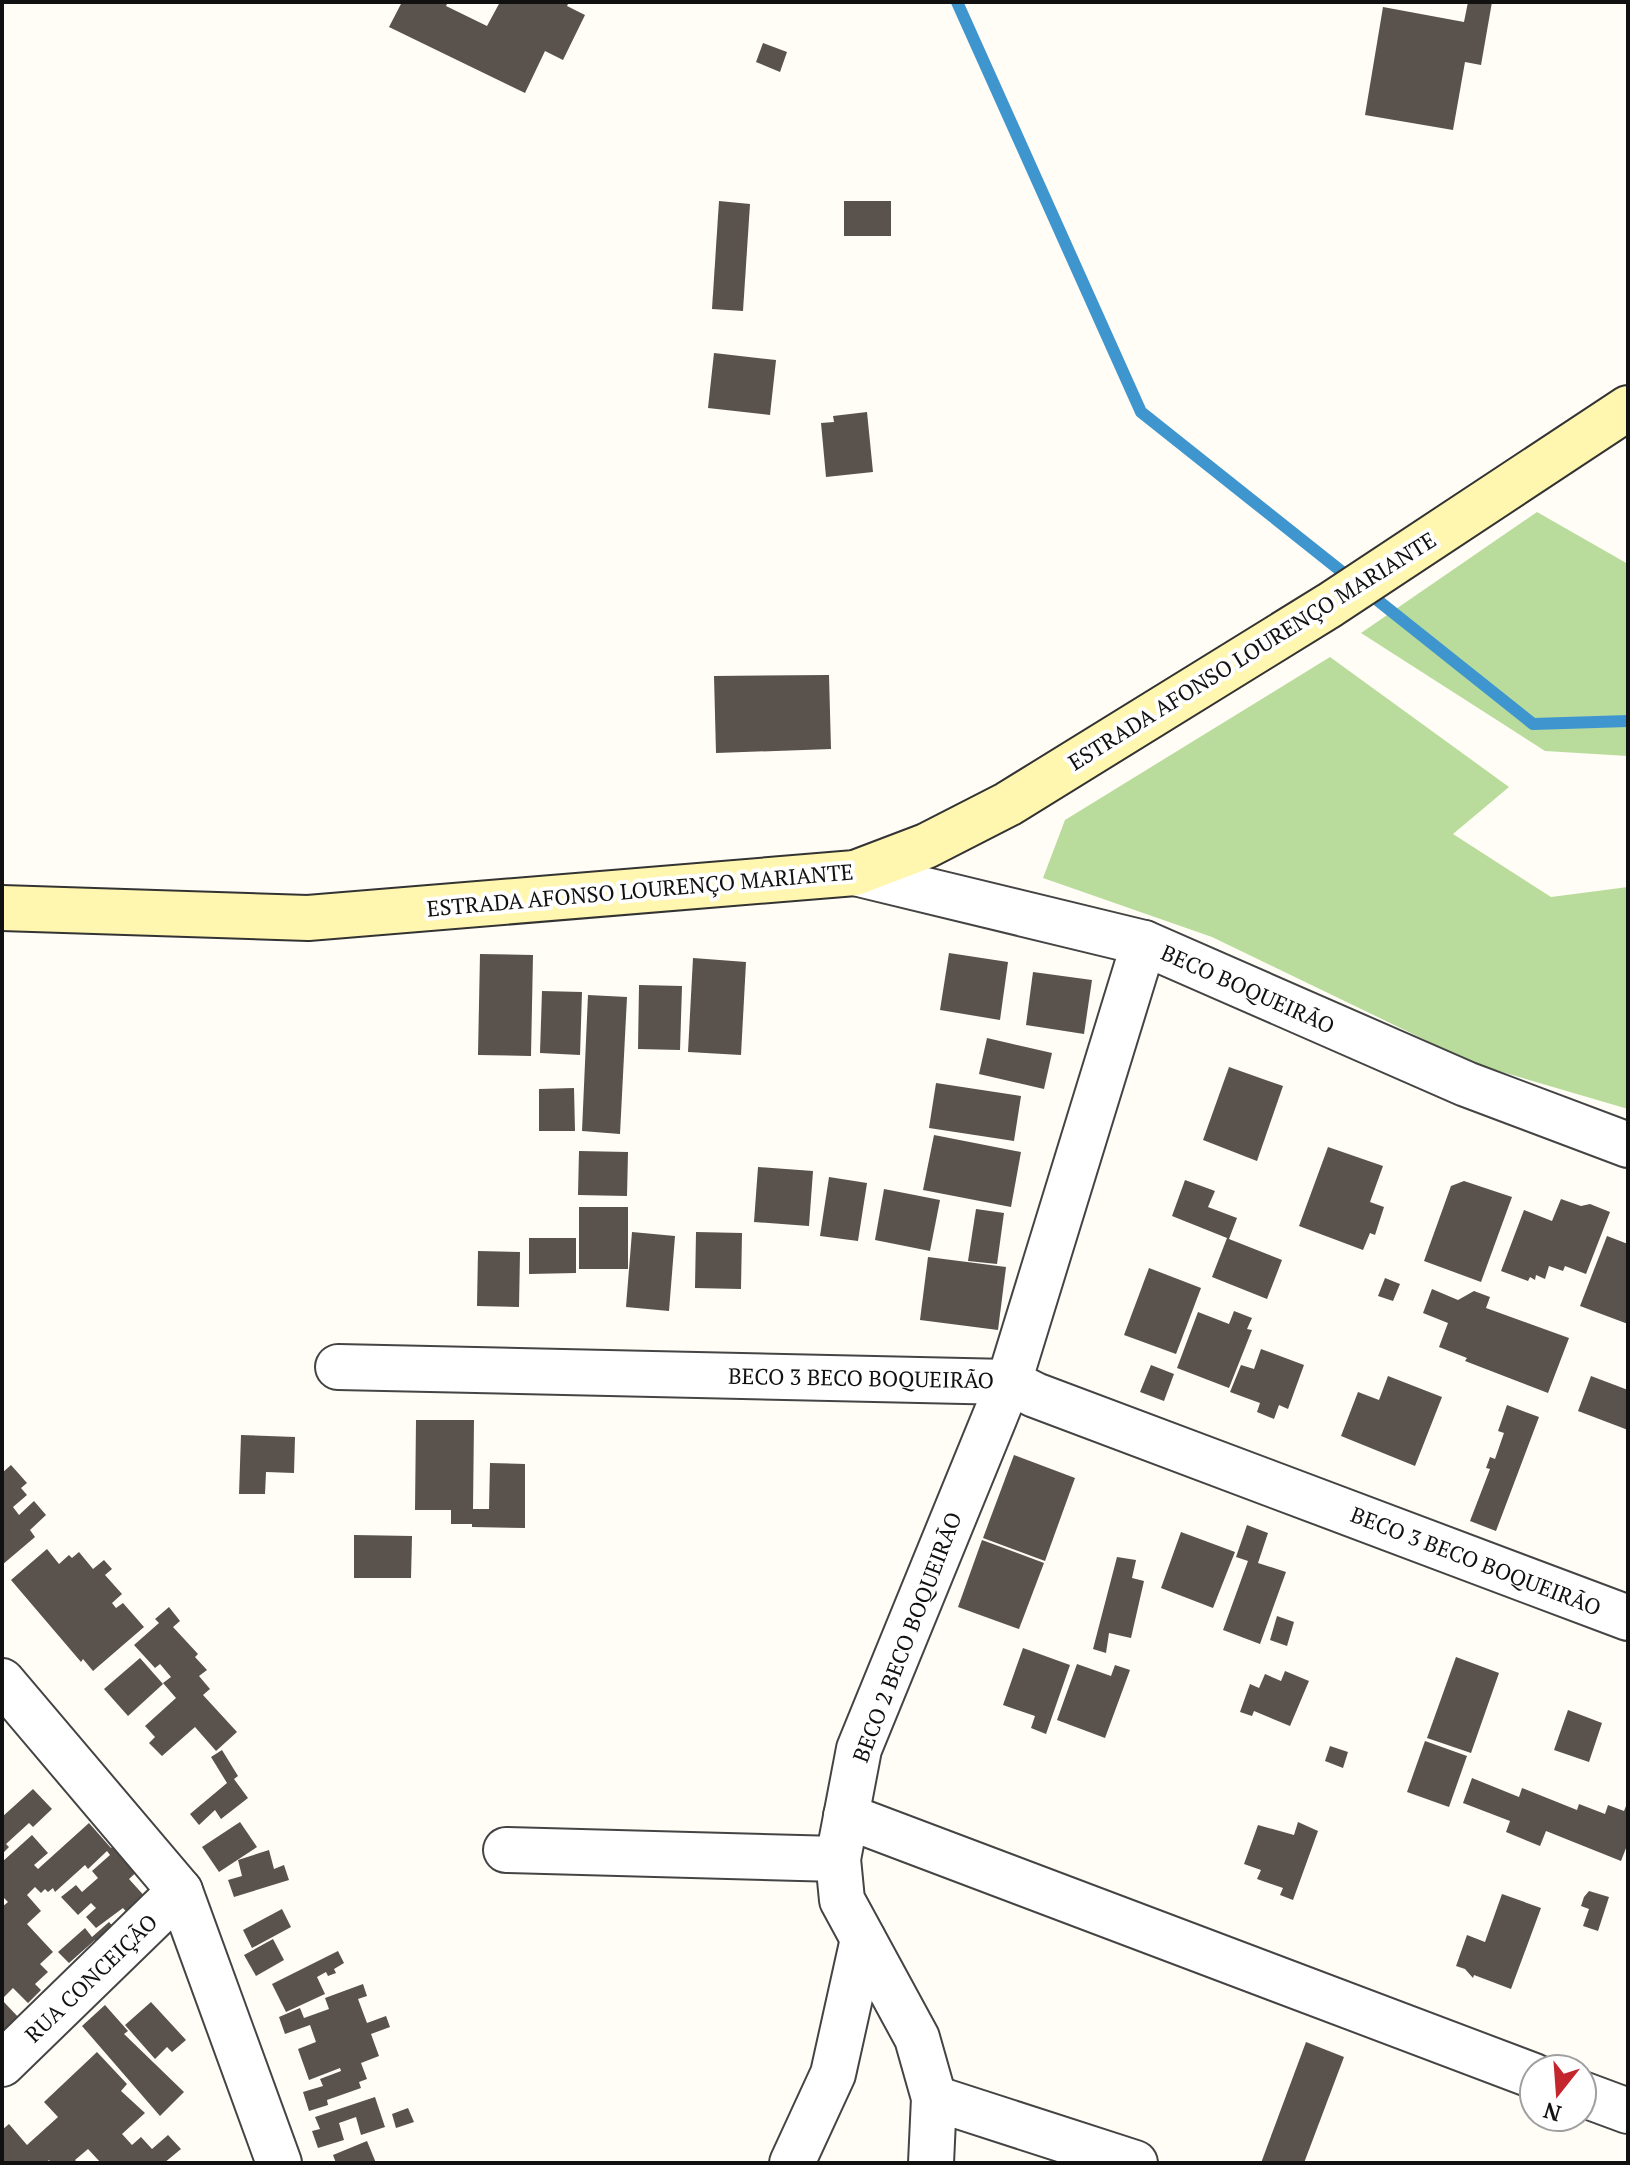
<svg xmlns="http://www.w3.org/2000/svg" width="1630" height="2165" font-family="'PT Serif',serif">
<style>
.forest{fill:#b9dc9c}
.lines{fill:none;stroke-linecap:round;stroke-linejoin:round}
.stream{stroke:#3f96cf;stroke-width:12}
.building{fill:#5a524d}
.minor-casing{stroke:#444;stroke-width:48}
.secondary-casing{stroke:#333;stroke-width:48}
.minor{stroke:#fff;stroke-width:44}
.secondary{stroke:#fff6b0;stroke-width:44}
.labels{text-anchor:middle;stroke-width:8;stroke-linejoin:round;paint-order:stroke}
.street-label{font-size:22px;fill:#111;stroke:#fff}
</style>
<rect width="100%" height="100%" fill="#fffdf5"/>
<g class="forest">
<path d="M1537,512L1628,564V756L1545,751L1361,633Z"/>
<path d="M1330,657L1509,787L1453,834L1551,897L1628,887V1109L1475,1064L1212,937L1043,878L1065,820Z"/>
</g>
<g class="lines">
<g class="stream">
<path d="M957,2L1141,412L1351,579"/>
<path d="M1366,591L1533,724L1628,721"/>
</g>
</g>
<g class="building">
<path d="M402,2H448L446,6L487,26L500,2H569L567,6L585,15L563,60L545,51L525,93L389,27Z"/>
<path d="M1468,2H1492L1481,65L1465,62L1453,130L1365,115L1383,7L1464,22Z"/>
<path d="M763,43L787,52L780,72L756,62Z"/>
<path d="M719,201L750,204L743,311L712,309Z"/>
<rect x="844" y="201" width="47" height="35"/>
<path d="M714,353L776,360L770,415L708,408Z"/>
<path d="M867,412L873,472L826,477L821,423L834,422L833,416Z"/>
<path d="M829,675L831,749L716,753L714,676Z"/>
<path d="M949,953L1008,962L1000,1020L940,1010Z"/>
<path d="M480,954L533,955L531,1056L478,1055Z"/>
<path d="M693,958L746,962L741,1055L688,1052Z"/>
<path d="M1033,972L1092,980L1084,1034L1026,1025Z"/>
<path d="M639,985L682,986L680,1050L638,1049Z"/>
<path d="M542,991L582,992L580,1055L540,1053Z"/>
<path d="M588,995L627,997L620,1134L582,1131Z"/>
<path d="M987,1038L1052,1053L1044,1089L979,1074Z"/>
<path d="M1229,1067L1283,1086L1257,1161L1203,1140Z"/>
<path d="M936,1083L1021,1096L1014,1141L929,1128Z"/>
<path d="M574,1088L575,1131H539V1089Z"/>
<path d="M934,1135L1021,1152L1011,1207L923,1190Z"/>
<path d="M1328,1147L1383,1166L1370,1202L1384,1207L1375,1235L1370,1233L1363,1250L1299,1226Z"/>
<path d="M579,1151L628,1152L627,1196L578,1195Z"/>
<path d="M758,1167L813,1171L809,1226L754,1222Z"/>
<path d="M829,1177L867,1183L858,1241L820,1236Z"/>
<path d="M1185,1180L1215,1191L1208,1207L1237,1218L1229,1239L1282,1260L1267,1299L1212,1277L1227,1238L1172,1216Z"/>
<path d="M1464,1181L1512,1197L1481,1282L1424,1261L1451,1186Z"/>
<path d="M884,1189L940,1200L930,1251L875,1240Z"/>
<path d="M1561,1199L1581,1206L1590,1204L1610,1212L1586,1274L1565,1266L1563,1271L1549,1266L1545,1279L1536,1275L1535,1280L1530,1277L1528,1281L1501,1271L1524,1210L1552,1221Z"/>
<rect x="579" y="1207" width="49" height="62"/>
<path d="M976,1209L1004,1213L997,1264L968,1261Z"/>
<path d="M632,1232L675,1236L669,1311L626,1307Z"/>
<path d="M696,1232L742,1233L741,1289L695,1288Z"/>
<path d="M1607,1236L1628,1244V1324L1580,1306Z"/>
<path d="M529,1238H576V1273L529,1274Z"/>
<path d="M478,1251L520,1252L519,1307L477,1306Z"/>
<path d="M928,1257L1006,1267L998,1330L920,1320Z"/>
<path d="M1149,1268L1201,1288L1176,1354L1124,1335Z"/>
<path d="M1385,1278L1400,1284L1393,1301L1378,1296Z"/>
<path d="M1432,1289L1458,1300L1474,1291L1490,1297L1486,1308L1569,1338L1548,1393L1465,1361L1467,1358L1439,1347L1448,1323L1423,1313Z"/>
<path d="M1234,1311L1252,1318L1247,1329L1252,1330L1229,1388L1177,1368L1198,1312L1229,1324Z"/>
<path d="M1261,1349L1304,1365L1288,1409L1279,1405L1274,1419L1257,1412L1260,1403L1230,1392L1241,1365L1254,1369Z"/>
<path d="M1151,1365L1174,1374L1164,1401L1140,1392Z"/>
<path d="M1388,1376L1442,1397L1415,1466L1341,1436L1358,1392L1379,1400Z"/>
<path d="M1591,1376L1628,1390V1430L1578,1411Z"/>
<path d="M1507,1405L1539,1417L1496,1531L1470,1521L1490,1469L1486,1468L1490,1457L1495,1459L1504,1433L1498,1431Z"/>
<path d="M416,1420H474L473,1509H489L490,1463L525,1464V1528L472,1527V1524H451V1510H415Z"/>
<path d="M241,1435L295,1437L294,1473L266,1472L265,1494H239Z"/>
<path d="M1014,1455L1075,1478L1045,1561L983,1538Z"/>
<path d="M11,1465L27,1483L21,1488L27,1495L13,1507L19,1515L34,1501L46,1515L30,1530L35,1537L2,1565V1473Z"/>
<path d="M1247,1525L1268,1533L1258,1563L1286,1572L1260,1644L1223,1630L1248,1561L1236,1557Z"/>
<path d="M1181,1532L1235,1552L1213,1608L1161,1588Z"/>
<path d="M354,1535L412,1536L411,1578H354Z"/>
<path d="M982,1540L1044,1563L1019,1629L958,1607Z"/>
<path d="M47,1549L59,1564L69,1555L72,1558L79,1552L93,1569L104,1560L112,1569L105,1575L122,1594L112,1603L116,1608L123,1603L144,1627L93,1671L83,1659L81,1662L11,1580Z"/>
<path d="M1117,1557L1136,1560L1132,1578L1144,1581L1131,1638L1109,1633L1106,1653L1093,1649Z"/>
<path d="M169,1607L180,1621L173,1627L198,1654L195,1657L207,1670L199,1676L210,1689L203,1695L237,1732L216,1751L195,1727L162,1756L149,1743L155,1737L145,1726L176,1698L163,1683L171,1677L160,1664L155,1668L134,1645L159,1623L155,1619Z"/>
<path d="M1277,1616L1294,1622L1287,1646L1270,1640Z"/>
<path d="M1023,1648L1070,1665L1046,1734L1031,1728L1035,1716L1003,1705Z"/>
<path d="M1456,1657L1499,1673L1471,1753L1427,1738Z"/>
<path d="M140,1658L163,1684L128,1716L104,1689Z"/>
<path d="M1077,1664L1111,1676L1115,1665L1130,1670L1105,1738L1057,1720Z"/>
<path d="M1285,1671L1309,1681L1290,1726L1254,1711L1252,1716L1240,1712L1250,1684L1259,1688L1265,1674L1281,1681Z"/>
<path d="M1568,1710L1602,1723L1589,1762L1554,1750Z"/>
<path d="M1425,1741L1467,1756L1449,1807L1407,1792Z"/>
<path d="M1330,1746L1348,1752L1343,1768L1325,1761Z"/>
<path d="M222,1750L238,1776L234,1779L248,1798L221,1819L215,1810L199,1825L190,1814L227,1783L211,1757Z"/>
<path d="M1472,1778L1519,1797L1522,1788L1577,1810L1579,1804L1605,1814L1608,1805L1624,1811L1628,1801V1843L1621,1861L1546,1831L1540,1846L1506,1832L1510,1821L1463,1803Z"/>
<path d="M33,1789L52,1809L33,1827L29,1823L6,1844L9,1847L2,1854V1817Z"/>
<path d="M240,1822L257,1847L219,1872L202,1847Z"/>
<path d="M1298,1822L1318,1831L1293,1900L1280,1895L1283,1888L1257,1879L1261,1870L1244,1864L1258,1825L1294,1835Z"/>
<path d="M89,1823L111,1848L122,1837L144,1865L129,1879L148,1900L130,1916L123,1908L96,1928L86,1917L96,1908L91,1903L78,1915L61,1897L76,1885L82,1892L98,1878L92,1871L110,1855L107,1851L88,1869L85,1865L55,1892L53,1888L48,1892L45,1889L41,1893L35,1887L27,1895L41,1911L27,1924L53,1952L40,1964L48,1972L35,1984L41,1990L28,2003L13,1988L2,1999V1907L8,1902L2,1896V1862L32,1835L48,1853L34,1865L38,1869Z"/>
<path d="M269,1850L274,1869L284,1865L289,1880L234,1897L228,1880L242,1876L238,1860Z"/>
<path d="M1589,1891L1609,1897L1598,1931L1583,1926L1589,1909L1581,1906L1584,1897Z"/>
<path d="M1502,1894L1541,1908L1511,1989L1474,1975L1473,1978L1465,1969L1456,1966L1467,1935L1485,1942Z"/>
<path d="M282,1909L291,1927L252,1948L243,1930Z"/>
<path d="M109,1922L117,1931L100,1946L95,1940L69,1963L58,1952L85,1928L92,1937Z"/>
<path d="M273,1939L284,1960L256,1976L244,1955Z"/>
<path d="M338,1951L344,1963L334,1969L336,1973L328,1976L326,1972L317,1977L325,1994L286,2012L272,1984Z"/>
<path d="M363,1984L367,1996L358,1999L367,2023L386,2016L390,2027L371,2034L379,2056L361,2063L367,2079L359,2082L361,2088L327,2100L328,2105L309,2111L303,2092L323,2086L320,2079L341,2071L340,2068L309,2080L298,2049L316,2042L310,2025L285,2034L279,2017L300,2008L304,2018L329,2009L325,1998Z"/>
<path d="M2,2000L21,2020L5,2035L2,2032Z"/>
<path d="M151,2002L186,2040L172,2052L167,2047L155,2059L125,2025Z"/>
<path d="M105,2005L128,2031L124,2034L184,2092L160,2116L82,2026Z"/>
<path d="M1306,2042L1344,2057L1304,2163H1261Z"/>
<path d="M97,2052L127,2084L121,2091L145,2113L122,2134L132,2145L141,2137L152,2149L168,2135L181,2149L164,2163H101L88,2149L75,2160L78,2163H51L49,2160L46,2163H2V2130L9,2124L27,2145L58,2117L44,2102Z"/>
<path d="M375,2097L385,2127L361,2135L356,2117L339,2123L344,2140L318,2148L312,2131L320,2129L315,2117Z"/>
<path d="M408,2108L414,2122L396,2128L392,2114Z"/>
<path d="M367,2141L376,2163H336L333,2155Z"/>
</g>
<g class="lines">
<defs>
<g id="minor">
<path d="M855,873L1144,943L1466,1084L1628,1145"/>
<path d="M338,1367L1009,1382L1035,1395L1628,1618"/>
<path d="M2,1681L180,1891L279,2163"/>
<path d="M846,1816L1534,2076"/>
<path d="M506,1850L838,1859"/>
<path d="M2,2064L180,1891"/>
<path d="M1582,2094L1628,2111"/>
<path d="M934,2098L1135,2163"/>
<path d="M792,2163L833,2074L863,1939"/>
<path d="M931,2163L934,2098L917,2038L842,1900L838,1859L859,1749L1009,1382L1144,943"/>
</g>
<path id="secondary" d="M2,908L308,918L855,873L926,846L1008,804L1330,605L1628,408"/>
</defs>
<use href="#minor" class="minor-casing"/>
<use href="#secondary" class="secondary-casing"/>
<use href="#minor" class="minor"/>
<use href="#secondary" class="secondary"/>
</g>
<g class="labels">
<g class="street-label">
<text transform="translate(1252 651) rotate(-32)" y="8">ESTRADA AFONSO LOURENÇO MARIANTE</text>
<text transform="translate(640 890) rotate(-5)" y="8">ESTRADA AFONSO LOURENÇO MARIANTE</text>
<text transform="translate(1248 989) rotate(24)" y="8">BECO BOQUEIRÃO</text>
<text transform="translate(861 1378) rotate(1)" y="8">BECO 3 BECO BOQUEIRÃO</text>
<text transform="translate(1476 1561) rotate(21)" y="8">BECO 3 BECO BOQUEIRÃO</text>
<text transform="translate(907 1637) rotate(-69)" y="8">BECO 2 BECO BOQUEIRÃO</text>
<text transform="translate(91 1978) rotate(-44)" y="8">RUA CONCEIÇÃO</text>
</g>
</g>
<rect width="1630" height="2165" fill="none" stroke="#111111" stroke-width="8"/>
<g transform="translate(1558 2093) rotate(197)"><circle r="38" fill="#ffffff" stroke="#a0a0a0" stroke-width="2"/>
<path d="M0-6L14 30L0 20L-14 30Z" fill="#c4262e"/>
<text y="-12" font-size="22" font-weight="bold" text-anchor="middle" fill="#111111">N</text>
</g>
</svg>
